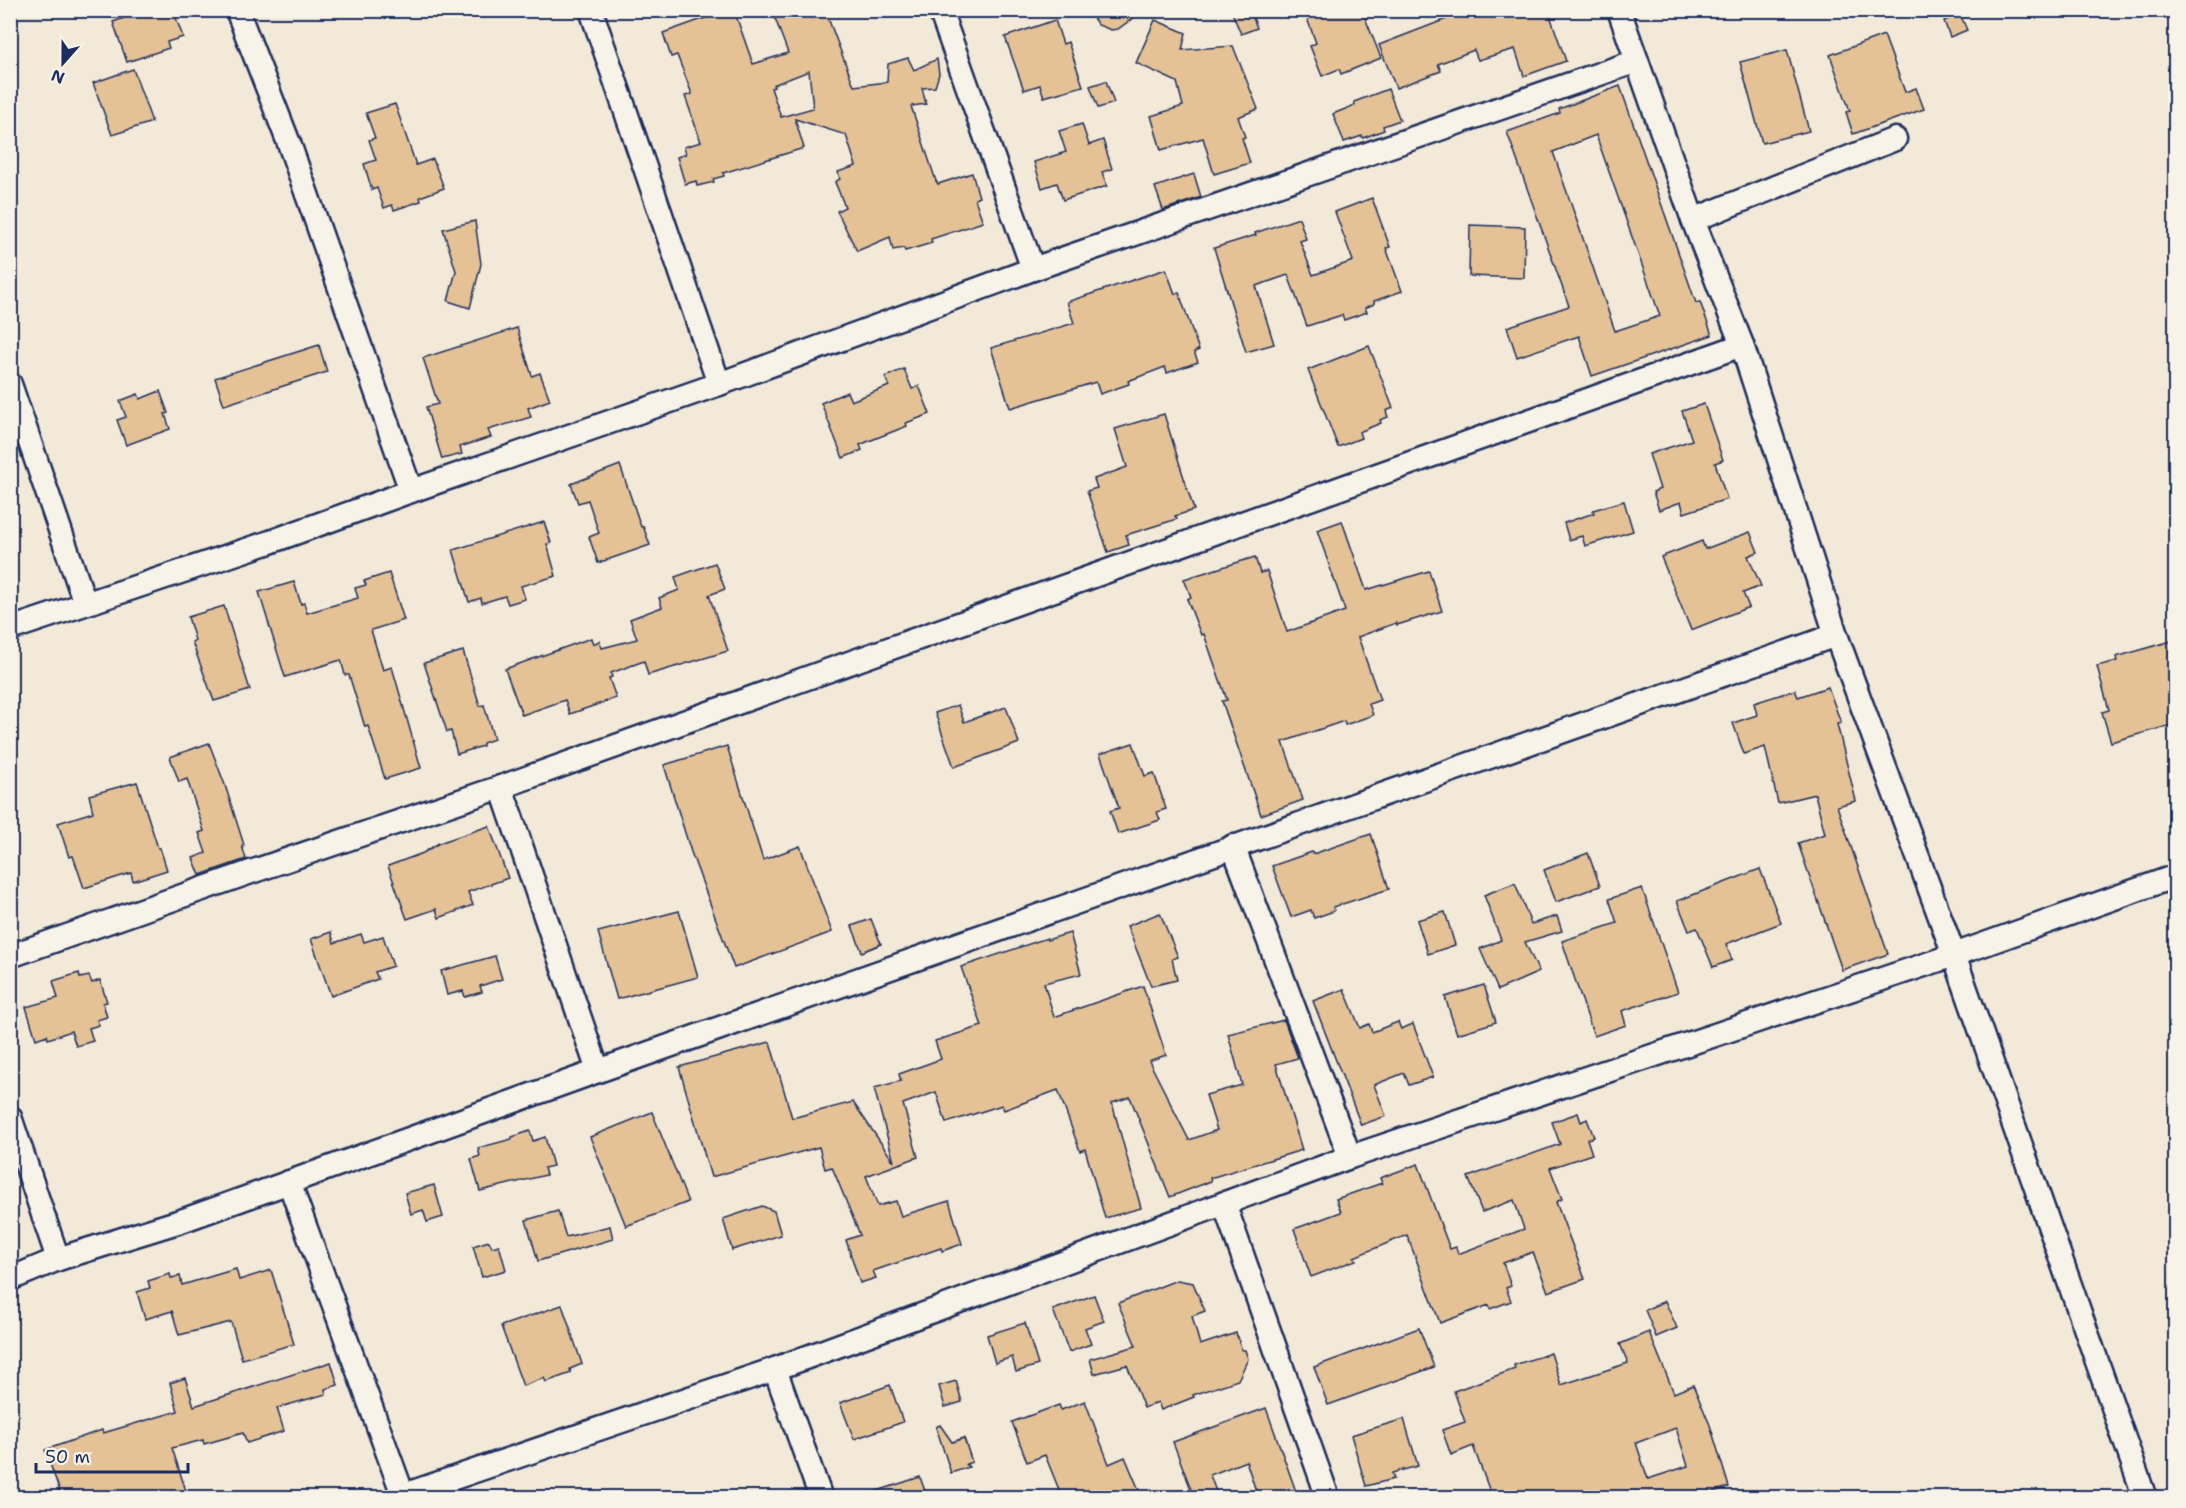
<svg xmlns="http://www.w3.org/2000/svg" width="2186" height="1508" font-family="'Shantell Sans',sans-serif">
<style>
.building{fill:#e5c196;stroke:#1b2f5e;stroke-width:1.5;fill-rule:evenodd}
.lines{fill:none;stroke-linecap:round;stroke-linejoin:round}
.minor-casing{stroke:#1b2f5e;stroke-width:27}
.minor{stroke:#f7f3e8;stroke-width:22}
</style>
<rect width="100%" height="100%" fill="#f3e9d8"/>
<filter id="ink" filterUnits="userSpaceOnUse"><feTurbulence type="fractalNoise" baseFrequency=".0167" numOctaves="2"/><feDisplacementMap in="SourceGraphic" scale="12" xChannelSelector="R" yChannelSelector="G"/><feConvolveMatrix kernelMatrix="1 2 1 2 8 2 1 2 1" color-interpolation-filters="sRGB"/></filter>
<g filter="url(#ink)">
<g class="building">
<path d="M146,10H173L183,37L167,42L169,48L127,62L113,22Z"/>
<path d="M728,10H734L753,64L788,53L772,10H825L854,86L887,82L888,64L908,58L914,70L937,59L939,74L935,87L922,88L926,104L911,106L936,181L938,184L972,173L979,197L975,199L983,222L931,239L932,243L905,251L904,248L893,250L890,237L857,251L837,211L845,207L835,182L840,179L838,172L856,166L846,135L795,119L804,148L723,173L724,176L713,179L714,182L697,186L696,181L685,184L677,157L686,154L684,147L701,142L685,96L692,94L677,55L671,57L663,33ZM809,71L813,108L781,117L771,88L774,87L773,85Z"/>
<path d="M1087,10H1144L1118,29L1111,30L1098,25Z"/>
<path d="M1231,10H1250L1257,28L1241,34Z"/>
<path d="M1304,10H1362L1381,58L1341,74L1339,69L1322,76L1310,46L1316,43Z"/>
<path d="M1470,10H1548L1566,61L1524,76L1515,49L1478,60L1474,50L1438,64L1441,71L1396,88L1379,45Z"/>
<path d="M1960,14L1967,30L1950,37L1944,21Z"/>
<path d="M1055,20L1063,44L1068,42L1083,86L1044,97L1040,85L1024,90L1005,37Z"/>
<path d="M1155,20L1186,33L1182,50L1233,46L1258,109L1238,117L1245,137L1242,138L1250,163L1214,174L1203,138L1161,150L1151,116L1183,106L1177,82L1136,63Z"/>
<path d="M1884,35L1905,92L1916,88L1924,109L1853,134L1846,112L1850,111L1830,55Z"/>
<path d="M1787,50L1809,131L1762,143L1740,62Z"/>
<path d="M133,69L152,122L112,135L93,83Z"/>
<path d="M1106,81L1114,103L1098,108L1090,86Z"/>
<path d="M1620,86L1696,303L1700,302L1712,335L1592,376L1579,336L1517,357L1507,327L1569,306L1507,132L1560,113L1559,109ZM1596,135L1660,316L1615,331L1553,152Z"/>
<path d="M1388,89L1400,120L1383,126L1384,130L1363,138L1362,136L1344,142L1333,114L1355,105L1354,102Z"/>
<path d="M395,104L416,165L433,159L444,188L420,197L421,201L394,210L392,205L384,208L377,188L372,190L364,164L376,160L369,140L375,138L366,113Z"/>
<path d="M1082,124L1089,145L1103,140L1112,169L1102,172L1107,186L1063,200L1057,183L1042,188L1034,162L1066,152L1059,131Z"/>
<path d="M1194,174L1201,197L1163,210L1155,187Z"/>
<path d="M1372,198L1390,247L1386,248L1402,291L1374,301V304L1365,308L1367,312L1344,320L1342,315L1307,326L1288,275L1256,286L1274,344L1246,352L1214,248L1256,235L1255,233L1299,218L1306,239L1300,241L1313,275L1353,261L1335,212Z"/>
<path d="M475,221L481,264L470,308L448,301L456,271L443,229Z"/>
<path d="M1470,225L1525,227L1524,278L1469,276Z"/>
<path d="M1166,269L1175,294L1179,293L1199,350L1194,352L1198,362L1167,373L1165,367L1128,381L1129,384L1100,394L1096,382L1010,408L991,348L1074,323L1067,302Z"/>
<path d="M517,328L532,376L540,373L550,400L528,408L531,417L488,430L491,437L460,447L462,454L442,459L426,407L438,404L423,358Z"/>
<path d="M319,345L327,372L224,405L215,378Z"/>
<path d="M1369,346L1393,408L1386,411L1388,417L1380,420L1381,423L1359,432L1361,438L1338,447L1308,370Z"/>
<path d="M904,369L912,389L919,386L930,414L906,423L907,426L869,441L860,445L862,450L843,458L821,403L847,392L851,401L889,386L885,377Z"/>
<path d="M160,391L168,413L165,414L170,429L126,445L117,420L126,417L120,401L138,394L140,399Z"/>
<path d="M1704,404L1723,460L1715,463L1727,499L1684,513L1681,502L1659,510L1653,492L1660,489L1649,454L1692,440L1682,411Z"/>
<path d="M1164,414L1194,510L1175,516L1177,519L1126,535L1129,545L1108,552L1087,491L1097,488L1094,479L1127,467L1115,429Z"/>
<path d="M620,465L641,527L643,526L650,545L598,563L589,537L599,533L588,500L578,503L571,484Z"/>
<path d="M1624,501L1633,531L1585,546L1582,536L1569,540L1564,523L1594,513L1593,510Z"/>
<path d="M1342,521L1366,590L1429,571L1442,611L1397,625L1396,623L1358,637L1380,700L1369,704L1373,715L1345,725L1344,721L1283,742L1303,800L1261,815L1222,701L1227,700L1204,634L1201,635L1187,599L1191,597L1184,579L1255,557L1260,573L1267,571L1287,632L1345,611L1317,530Z"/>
<path d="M544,522L551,543L547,544L556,576L521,586L525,599L508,604L505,596L482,603L481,598L469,602L453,550Z"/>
<path d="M1750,532L1758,552L1748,556L1761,586L1743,593L1749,607L1691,630L1661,557L1702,541L1705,549Z"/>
<path d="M715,563L725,589L709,595L728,651L648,675L644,661L611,673L612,677L609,678L616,698L570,714L565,700L522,715L505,669L591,638L593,644L599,641L602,648L637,639L630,619L662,607L659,598L679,590L675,577Z"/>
<path d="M389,573L404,620L371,630L383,670L392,667L421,768L385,779L368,726L365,727L349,675H345L341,660L285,677L259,592L294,582L301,604L304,603L307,613L358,598L355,588L366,585L364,581Z"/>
<path d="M224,606L250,690L214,701L192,642L195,640L188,617Z"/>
<path d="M2175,640V724L2111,742L2102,712L2109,710L2097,666L2117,661L2116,657Z"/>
<path d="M463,651L480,706L484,705L494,739L483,743V746L457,754L451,731L447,732L424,663Z"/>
<path d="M1828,687L1841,723L1837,724L1856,801L1837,806L1888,954L1842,970L1798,843L1825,834L1815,794L1778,803L1765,747L1744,754L1733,723L1757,715L1754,703L1795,690L1798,697Z"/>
<path d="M958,705L964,722L1006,707L1019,743L954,767L935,713Z"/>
<path d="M209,743L225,785L244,845L242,846L246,859L200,875L193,858L206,853L199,833L204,831L187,779L179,782L170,757Z"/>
<path d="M1133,743L1145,776L1154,773L1166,809L1157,812L1160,820L1118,834L1110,811L1119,808L1100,754Z"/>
<path d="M727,746L763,860L800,846L832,932L734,968L691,852L664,765Z"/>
<path d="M137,782L158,848H160L167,870L133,881L131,873L84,888L73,856L69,857L58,823L93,812L89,795Z"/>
<path d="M489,826L508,878L468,892L473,905L439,918L436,909L407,919L388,866L423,853L439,843Z"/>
<path d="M1371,834L1389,889L1333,907L1334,911L1314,918L1311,910L1291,917L1272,866L1312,852L1313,854Z"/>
<path d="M1588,853L1600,886L1556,902L1544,870Z"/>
<path d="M1760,869L1781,923L1726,944L1732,960L1713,967L1697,928L1689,931L1677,901Z"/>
<path d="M1515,883L1531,924L1557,916L1562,931L1525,942L1539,972L1498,990L1480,949L1501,940L1484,895Z"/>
<path d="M1642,888L1678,992L1622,1011L1626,1025L1594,1036L1562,941L1617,923L1609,899Z"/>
<path d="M679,911L698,977L617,999L598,932Z"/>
<path d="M1445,912L1455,945L1428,954L1417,920Z"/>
<path d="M1160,913L1178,957L1172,959L1177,980L1151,986L1127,926Z"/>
<path d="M871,919L881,944L862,952L852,926Z"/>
<path d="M331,932L334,943L361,934L364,942L383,936L393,966L375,972L378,979L331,996L311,939Z"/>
<path d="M1070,933L1081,974L1044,983L1054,1017L1143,986L1166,1055L1149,1061L1189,1140L1217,1130L1206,1095L1242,1085L1228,1034L1284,1020L1298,1058L1276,1064L1302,1150L1210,1178L1211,1181L1170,1197L1130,1097L1112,1103L1141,1208L1105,1218L1085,1149L1080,1151L1058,1090L1004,1110L1002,1105L946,1123L936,1092L903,1104L918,1157L866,1176L878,1206L896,1201L901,1216L949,1201L962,1244L942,1251L941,1248L873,1271L876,1278L860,1283L846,1240L860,1235L832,1167L825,1169L819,1147L711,1177L679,1067L770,1042L792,1118L853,1102L894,1162L874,1088L901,1081L899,1074L941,1059L935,1041L982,1026L961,967L1047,938V940Z"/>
<path d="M495,956L502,979L480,986L482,992L465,997L463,991L447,995L441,971Z"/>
<path d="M79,973L80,978L89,976L92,983L100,980L107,1002L103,1003L107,1017L97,1020L99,1025L89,1028L93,1041L76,1046L71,1031L48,1039L47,1035L36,1039L26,1007L58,998L53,981Z"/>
<path d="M1484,985L1496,1022L1457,1034L1445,997Z"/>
<path d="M1344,989L1360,1028L1369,1024L1372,1032L1398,1022L1401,1029L1413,1024L1433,1077L1409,1085L1404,1073L1374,1085L1386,1116L1361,1125L1313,1001Z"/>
<path d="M652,1112L688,1202L626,1226L590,1137Z"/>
<path d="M1578,1113L1581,1122L1587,1119L1594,1137L1587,1139L1592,1154L1550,1168L1562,1199L1556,1202L1585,1279L1548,1292L1533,1252L1503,1263L1511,1286L1506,1288L1511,1301L1490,1309L1489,1305L1440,1323L1407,1235L1354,1257L1356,1260L1311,1277L1294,1229L1341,1212L1336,1199L1382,1183L1380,1178L1418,1164L1450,1249L1456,1247L1458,1254L1524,1229L1514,1200L1482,1212L1468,1177L1560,1144L1552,1122Z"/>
<path d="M530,1131L533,1141L545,1137L553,1166L544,1168L546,1175L480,1191L471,1159L480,1156L478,1148L512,1139V1137Z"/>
<path d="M434,1185L443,1217L427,1222L423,1210L411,1214L405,1193Z"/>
<path d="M762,1206L774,1211L781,1235L732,1250L723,1219Z"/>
<path d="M558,1211L566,1237L610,1226L613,1239L538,1261L526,1220Z"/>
<path d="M489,1241L492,1247L499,1245L506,1270L482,1277L473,1246Z"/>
<path d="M236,1269L239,1280L271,1270L294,1344L242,1359L231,1322L179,1335L172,1311L145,1319L137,1292L150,1288L148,1281L170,1274L171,1278L180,1276L182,1285Z"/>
<path d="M1177,1280L1193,1283L1205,1311L1192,1316L1200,1345L1236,1333L1242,1350H1245L1248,1359L1238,1380L1193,1395L1194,1397L1161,1410L1158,1402L1144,1408L1127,1365L1094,1374L1090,1359L1136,1346L1118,1303Z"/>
<path d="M1094,1295L1104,1321L1085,1328L1091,1344L1069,1352L1053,1310Z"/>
<path d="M1665,1301L1677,1328L1656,1337L1645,1310Z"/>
<path d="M562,1305L582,1364L570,1369L571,1373L546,1382L544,1378L523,1386L501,1326Z"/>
<path d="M1025,1323L1038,1365L1016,1372L1012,1357L995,1363L987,1335Z"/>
<path d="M1419,1328L1434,1367L1328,1405L1314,1367Z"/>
<path d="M1649,1332L1674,1393L1693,1385L1710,1425L1729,1487L1696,1497H1492L1473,1446L1451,1455L1442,1430L1465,1422L1454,1391L1515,1369L1514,1365L1551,1353L1561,1385L1628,1363L1620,1344ZM1676,1428L1688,1466L1648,1479L1636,1443Z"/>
<path d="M331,1362L338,1385L325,1389L326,1394L277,1408L284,1431L247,1443L243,1433L204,1444L203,1440L172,1448L188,1497H62L45,1450L102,1430L103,1433L178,1411L170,1383L185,1378L194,1406Z"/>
<path d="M956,1381L962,1402L945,1407L939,1386Z"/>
<path d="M890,1385L903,1422L854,1439L840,1403Z"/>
<path d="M1085,1401L1109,1464L1125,1457L1142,1497H1062L1045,1455L1027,1462L1012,1422L1059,1405L1061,1410Z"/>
<path d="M1266,1408L1298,1497H1258L1246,1461L1210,1475L1218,1497H1194L1173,1442Z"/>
<path d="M1404,1419L1418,1466L1392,1473L1394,1479L1366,1486L1351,1435Z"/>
<path d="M940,1425L952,1442L964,1438L972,1462L966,1464L969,1467L951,1473L936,1427Z"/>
<path d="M920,1477L927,1497H869L868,1494Z"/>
</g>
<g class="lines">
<defs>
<g id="minor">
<path d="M237,10L290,146L411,491"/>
<path d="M591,10L719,384"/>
<path d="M940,10L1033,269"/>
<path d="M1619,10L1693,220L1742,345L1836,635L1954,955L2145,1498"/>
<path d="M1693,220L1895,139"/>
<path d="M10,384L85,603"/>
<path d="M10,629L270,542L411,491L719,384L1033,269L1637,61"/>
<path d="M501,787L598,1071"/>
<path d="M1233,846L1350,1157"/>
<path d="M10,956L248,873L501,787L1742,345"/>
<path d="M10,1117L58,1259"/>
<path d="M289,1182L403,1495"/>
<path d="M1224,1203L1328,1498"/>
<path d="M10,1279L58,1259L184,1220L598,1071L1836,635"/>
<path d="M775,1369L821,1498"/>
<path d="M395,1498L775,1369L1350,1157L1954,955L2176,876"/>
</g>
</defs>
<use href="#minor" class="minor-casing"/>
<use href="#minor" class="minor"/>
</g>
</g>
<rect width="2186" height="1508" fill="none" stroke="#f7f3e8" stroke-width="36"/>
<rect x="18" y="18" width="2150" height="1472" fill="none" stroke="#1b2f5e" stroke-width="2" filter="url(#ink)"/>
<g transform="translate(63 63) rotate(201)" stroke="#f7f3e8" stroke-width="4.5" paint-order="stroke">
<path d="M0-4.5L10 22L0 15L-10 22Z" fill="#1b2f5e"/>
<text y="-9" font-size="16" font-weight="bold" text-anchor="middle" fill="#1b2f5e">N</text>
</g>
<path d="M36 1463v9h152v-9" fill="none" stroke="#1b2f5e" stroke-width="3"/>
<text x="45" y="1463" font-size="18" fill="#1b2f5e" stroke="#f7f3e8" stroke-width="4.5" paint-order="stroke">50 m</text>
</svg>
